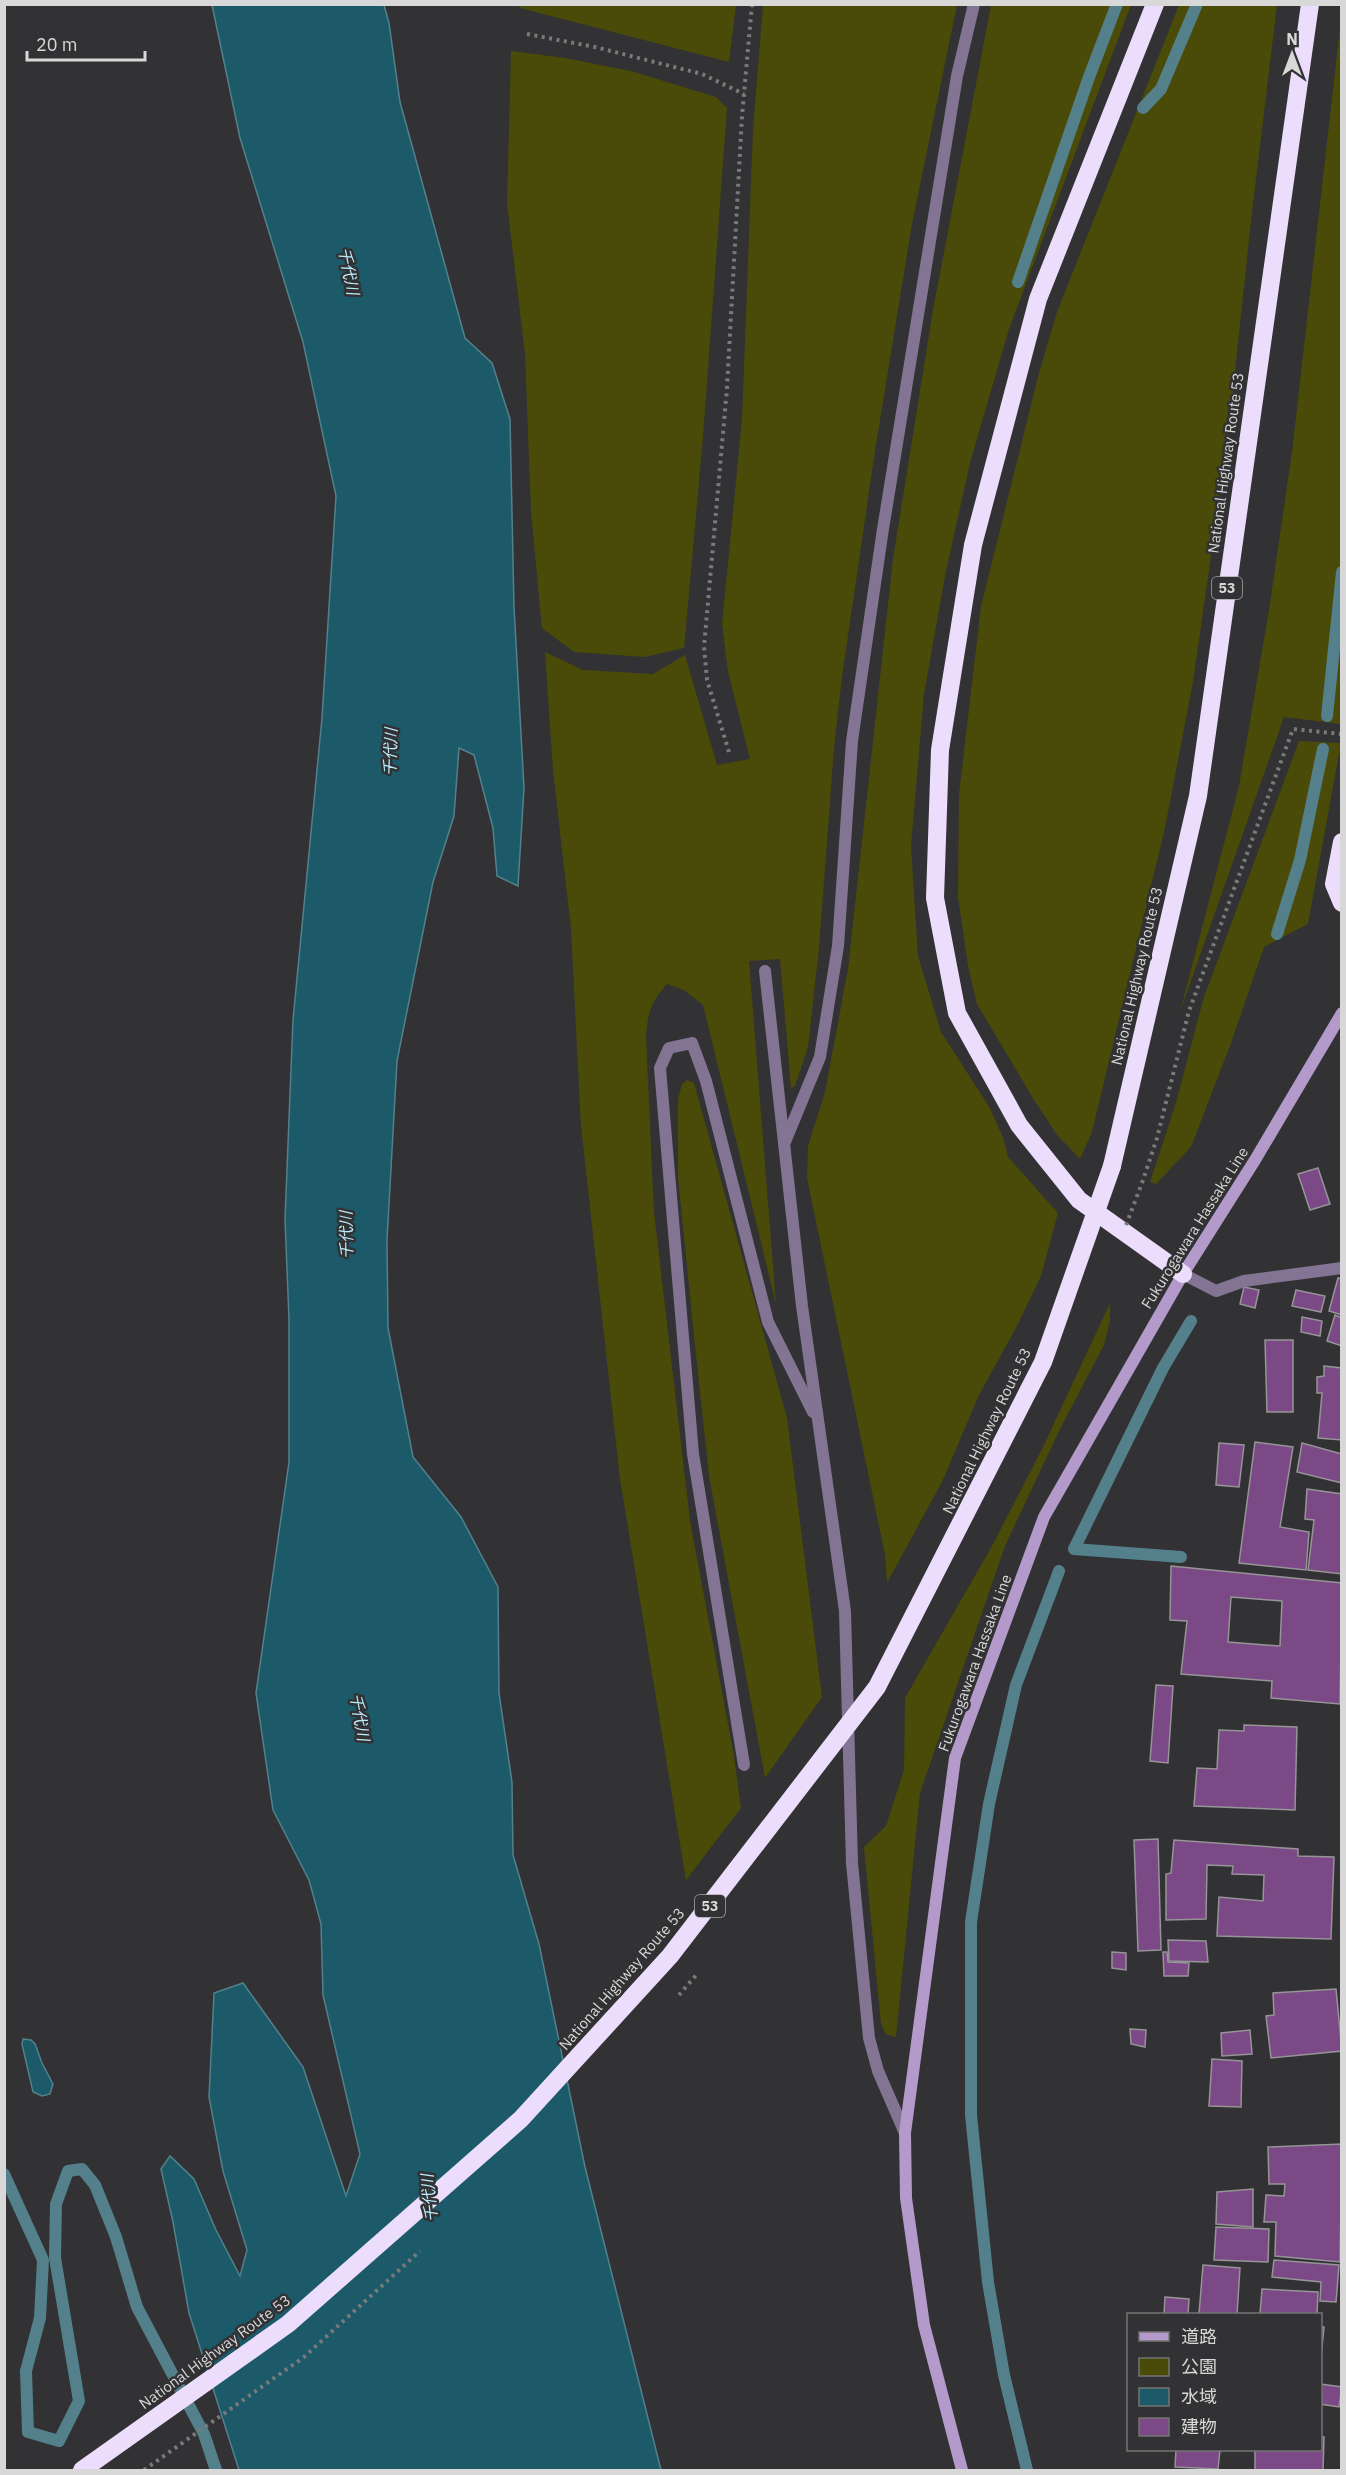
<svg xmlns="http://www.w3.org/2000/svg" width="1346" height="2475" font-family="'IBM Plex Sans','Noto Sans JP',sans-serif">
<style>
.green{fill:#4a4b08}
.water{fill:#1c5a6a;stroke:#54808b;stroke-width:1.5}
.lines{fill:none;stroke-linecap:round;stroke-linejoin:round}
.stream{stroke:#54808b;stroke-width:12}
.building{fill:#7b4986;stroke:#969497;stroke-width:1.5;fill-rule:evenodd}
.path{stroke:#7a7a7b;stroke-width:4;stroke-dasharray:3 4.5;stroke-linecap:butt}
.street{stroke:#847493;stroke-width:12}
.secondary{stroke:#b39acb;stroke-width:12}
.highway{stroke:#ecddfc;stroke-width:18}
.path-bridge{stroke:#7a7a7b;stroke-width:4;stroke-dasharray:3 4.5;stroke-linecap:butt}
.highway-bridge{stroke:#ecddfc;stroke-width:18}
.labels{text-anchor:middle;stroke-width:5;stroke-linejoin:round;paint-order:stroke}
.shield{fill:#323133;stroke:#a6a6a7;stroke-width:1.5}
.shield-label{font-size:14px;font-weight:bold;fill:#d8d8d9}
.street-label{font-size:15px;fill:#d8d8d9;stroke:#323133}
.water-label{font-size:16px;font-style:italic;fill:#b8ebfb;stroke:#323133}
</style>
<rect width="100%" height="100%" fill="#323133"/>
<g class="green">
<path d="M518,5H736L729,62L520,8Z"/>
<path d="M763,5H957L912,224L875,451L842,677L834,748L819,948L808,1047L795,1086L791,1088L780,959L749,961L776,1304L703,1005L684,990L667,984C651,1002 648,1012 646,1036L654,1212L690,1521L734,1756L741,1808L686,1880L620,1479L581,1126L571,929L553,770L545,652L583,670L653,674L685,655L717,765L750,759L728,672L722,624L742,420L753,129Z"/>
<path d="M991,5H1131L1009,329L970,463L946,571L924,694L911,846L918,956L941,1032L990,1108L1004,1140L1008,1157L1058,1213L1041,1276L1016,1328L979,1395L942,1482L887,1583L885,1555L807,1178L808,1146L825,1092L848,969L893,559L933,310Z"/>
<path d="M1179,5H1277L1252,212L1228,437L1193,682L1165,828L1092,1132L1080,1159L1057,1135L1034,1100L977,1004L968,966L958,897L959,794L981,606L1039,373L1057,312Z"/>
<path d="M1341,19V724L1284,717L1180,1012L1239,786L1269,610L1292,452Z"/>
<path d="M511,51L565,58L631,71L716,97L727,108L703,437L684,648L645,657L574,652L542,628L531,512L525,354L507,203Z"/>
<path d="M1299,741L1341,743L1308,924L1264,947L1231,1043L1191,1147L1156,1184L1150,1182L1176,1103L1203,1000Z"/>
<path d="M687,1080L694,1083L787,1418L822,1697L765,1778L709,1476L696,1355L678,1178V1099L682,1084Z"/>
<path d="M1110,1303V1320L1104,1345L1059,1431L1005,1546L920,1793L896,2037L886,2034L881,2024L864,1847L886,1826L904,1770L905,1698L992,1546L1043,1447Z"/>
</g>
<g class="water">
<path d="M212,5H384L389,23L400,102L465,338L492,363L510,419L514,607L524,788L518,886L497,876L493,828L474,755L459,748L454,816L433,882L397,1061L387,1240L388,1328L413,1457L461,1517L498,1587L499,1693L512,1782L513,1855L539,1944L585,2167L661,2470H239L189,2313L173,2222L161,2169L170,2156L194,2179L216,2230L240,2276L247,2250L223,2171L209,2097L214,1993L243,1983L303,2067L346,2196L360,2154L323,1995L321,1924L309,1880L273,1810L256,1693L289,1462V1319L285,1219L293,1020L322,718L336,496L303,342L240,138Z"/>
<path d="M23,2039L31,2040L35,2044L42,2063L53,2084L50,2094L42,2096L33,2092L22,2044Z"/>
</g>
<g class="lines">
<g class="stream">
<path d="M1143,108L1161,89L1197,4"/>
<path d="M1018,282L1089,77L1117,4"/>
<path d="M1327,716L1342,572"/>
<path d="M1277,934L1300,860L1323,749"/>
<path d="M1181,1557L1074,1549L1163,1368L1191,1321"/>
<path d="M4,2174L43,2260L40,2318L26,2371L28,2432L59,2441L79,2401L55,2258L56,2204L68,2171L82,2169L95,2185L116,2237L137,2307L204,2434L216,2470"/>
<path d="M1027,2470L1004,2375L988,2282L971,2115V1922L989,1804L1016,1685L1059,1571"/>
</g>
</g>
<g class="building">
<path d="M1318,1168L1330,1204L1310,1210L1298,1174Z"/>
<path d="M1338,1278L1342,1279V1315L1329,1311Z"/>
<path d="M1244,1287L1259,1290L1255,1308L1240,1304Z"/>
<path d="M1296,1290L1325,1296L1321,1312L1292,1306Z"/>
<path d="M1335,1315L1342,1318V1346L1327,1341Z"/>
<path d="M1302,1317L1322,1321L1320,1336L1301,1332Z"/>
<path d="M1265,1340H1293V1412H1267Z"/>
<path d="M1324,1366L1342,1368V1440L1318,1438L1322,1393H1317V1377L1324,1376Z"/>
<path d="M1255,1442L1293,1447L1280,1527L1309,1532L1306,1570L1239,1563Z"/>
<path d="M1219,1443L1244,1445L1239,1487L1216,1485Z"/>
<path d="M1302,1443L1342,1454V1483L1297,1472Z"/>
<path d="M1307,1489L1342,1494V1574L1308,1570L1314,1520L1305,1519Z"/>
<path d="M1171,1566L1342,1583L1340,1704L1271,1698L1272,1681L1181,1674L1187,1621L1170,1620ZM1231,1597L1282,1601L1280,1646L1228,1642Z"/>
<path d="M1156,1685L1173,1686L1168,1763L1150,1761Z"/>
<path d="M1244,1725L1297,1727L1295,1810L1194,1806L1197,1768L1217,1769L1219,1730L1244,1731Z"/>
<path d="M1158,1839L1161,1950L1138,1951L1134,1840Z"/>
<path d="M1174,1840L1298,1849V1856L1334,1857L1331,1939L1217,1936L1219,1897L1263,1901L1264,1875L1232,1874L1233,1866L1207,1865L1206,1919L1166,1920V1874L1171,1873Z"/>
<path d="M1168,1940L1206,1941L1208,1962L1169,1961Z"/>
<path d="M1112,1952L1126,1953V1970L1112,1968Z"/>
<path d="M1163,1952H1167L1168,1962L1189,1963L1188,1976H1164Z"/>
<path d="M1336,1989L1342,2051L1271,2058L1266,2016L1274,2015L1273,1993Z"/>
<path d="M1130,2029L1146,2030L1145,2047L1131,2044Z"/>
<path d="M1250,2030L1252,2054L1222,2056L1221,2033Z"/>
<path d="M1212,2059L1242,2061L1241,2107L1209,2106Z"/>
<path d="M1342,2144L1340,2262L1275,2256L1276,2222H1264L1266,2195L1284,2196L1285,2184H1269L1268,2147Z"/>
<path d="M1253,2189V2227L1216,2224L1217,2192Z"/>
<path d="M1216,2227L1269,2229L1268,2262L1214,2260Z"/>
<path d="M1274,2260L1339,2265L1336,2302L1320,2301L1321,2282L1272,2277Z"/>
<path d="M1203,2265L1240,2268L1237,2314H1199Z"/>
<path d="M1262,2289L1318,2292L1317,2314H1260Z"/>
<path d="M1165,2297L1189,2299L1188,2314H1164Z"/>
<path d="M1320,2327H1324L1320,2367Z"/>
<path d="M1320,2384L1342,2387L1339,2407L1320,2404Z"/>
<path d="M1320,2437H1324L1323,2470H1255V2450H1320Z"/>
<path d="M1176,2450H1220L1218,2469L1175,2467Z"/>
</g>
<g class="lines">
<g class="path">
<path d="M527,34L595,47L702,74L744,94"/>
<path d="M729,752L707,680L704,647L727,388L742,116L752,4"/>
<path d="M1142,1183L1157,1138L1189,1011L1293,729L1342,734"/>
</g>
<g class="street">
<path d="M765,971L802,1306L845,1611L852,1863L869,2038L878,2071L905,2133"/>
<path d="M785,1142L820,1057L838,946L852,741L883,529L957,76L974,4"/>
<path d="M1183,1274L1216,1291L1244,1281L1342,1268"/>
<path d="M744,1765L693,1454L660,1068L669,1048L692,1043L706,1081L768,1322L813,1412"/>
</g>
<path class="secondary" d="M962,2470L924,2325L906,2198L905,2133L955,1758L1044,1517L1183,1274L1255,1160L1342,1013"/>
<g class="highway">
<path d="M1155,4L1038,299L973,545L940,750L935,898L957,1013L1019,1125L1079,1200L1183,1274"/>
<path d="M1342,842L1334,884L1342,903"/>
<path d="M1112,1166L1198,796L1310,4"/>
</g>
<g class="path-bridge">
<path d="M1126,1225L1142,1183"/>
<path d="M679,1995L698,1973"/>
<path d="M144,2470L304,2357L420,2251"/>
</g>
<path class="highway-bridge" d="M82,2470L288,2324L521,2119L670,1956L877,1687L1043,1362L1112,1166"/>
</g>
<g class="labels">
<g class="shield">
<rect x="1212" y="577" width="30" height="22" rx="4.5"/>
<rect x="695" y="1895" width="30" height="22" rx="4.5"/>
</g>
<g class="shield-label">
<text x="1227" y="593">53</text>
<text x="710" y="1911">53</text>
</g>
<g class="street-label">
<text transform="translate(1226 463) rotate(-82)" y="5">National Highway Route 53</text>
<text transform="translate(1137 976) rotate(-77)" y="5">National Highway Route 53</text>
<text transform="translate(1195 1228) rotate(-58)" y="5">Fukurogawara Hassaka Line</text>
<text transform="translate(987 1431) rotate(-64)" y="5">National Highway Route 53</text>
<text transform="translate(975 1663) rotate(-70)" y="5">Fukurogawara Hassaka Line</text>
<text transform="translate(622 1979) rotate(-49)" y="5">National Highway Route 53</text>
<text transform="translate(215 2352) rotate(-36)" y="5">National Highway Route 53</text>
</g>
<g class="water-label">
<text transform="translate(349 271) rotate(79)" y="6">千代川</text>
<text transform="translate(390 752) rotate(-88)" y="6">千代川</text>
<text transform="translate(346 1235) rotate(-91)" y="6">千代川</text>
<text transform="translate(360 1717) rotate(80)" y="6">千代川</text>
<text transform="translate(429 2198) rotate(-96)" y="6">千代川</text>
</g>
</g>
<rect width="1346" height="2475" fill="none" stroke="#d8d8d9" stroke-width="12"/>
<rect x="1127" y="2313" width="195" height="138" fill="#323133" stroke="#747475" stroke-width="1.5"/>
<rect x="1139" y="2332" width="30" height="9" fill="#b39acb" stroke="#747475" stroke-width="1.5"/>
<text x="1181" y="2343" font-size="18" fill="#d8d8d9">道路</text>
<rect x="1139" y="2358" width="30" height="18" fill="#4a4b08" stroke="#747475" stroke-width="1.5"/>
<text x="1181" y="2373" font-size="18" fill="#d8d8d9">公園</text>
<rect x="1139" y="2388" width="30" height="18" fill="#1c5a6a" stroke="#747475" stroke-width="1.5"/>
<text x="1181" y="2403" font-size="18" fill="#d8d8d9">水域</text>
<rect x="1139" y="2418" width="30" height="18" fill="#7b4986" stroke="#747475" stroke-width="1.5"/>
<text x="1181" y="2433" font-size="18" fill="#d8d8d9">建物</text>
<g transform="translate(1292 54)" stroke="#323133" stroke-width="4.5" paint-order="stroke">
<path d="M0-4.5L10 22L0 15L-10 22Z" fill="#d8d8d9"/>
<text y="-9" font-size="16" font-weight="bold" text-anchor="middle" fill="#d8d8d9">N</text>
</g>
<path d="M27 51v9h118v-9" fill="none" stroke="#d8d8d9" stroke-width="3"/>
<text x="36" y="51" font-size="18" fill="#d8d8d9" stroke="#323133" stroke-width="4.5" paint-order="stroke">20 m</text>
</svg>
